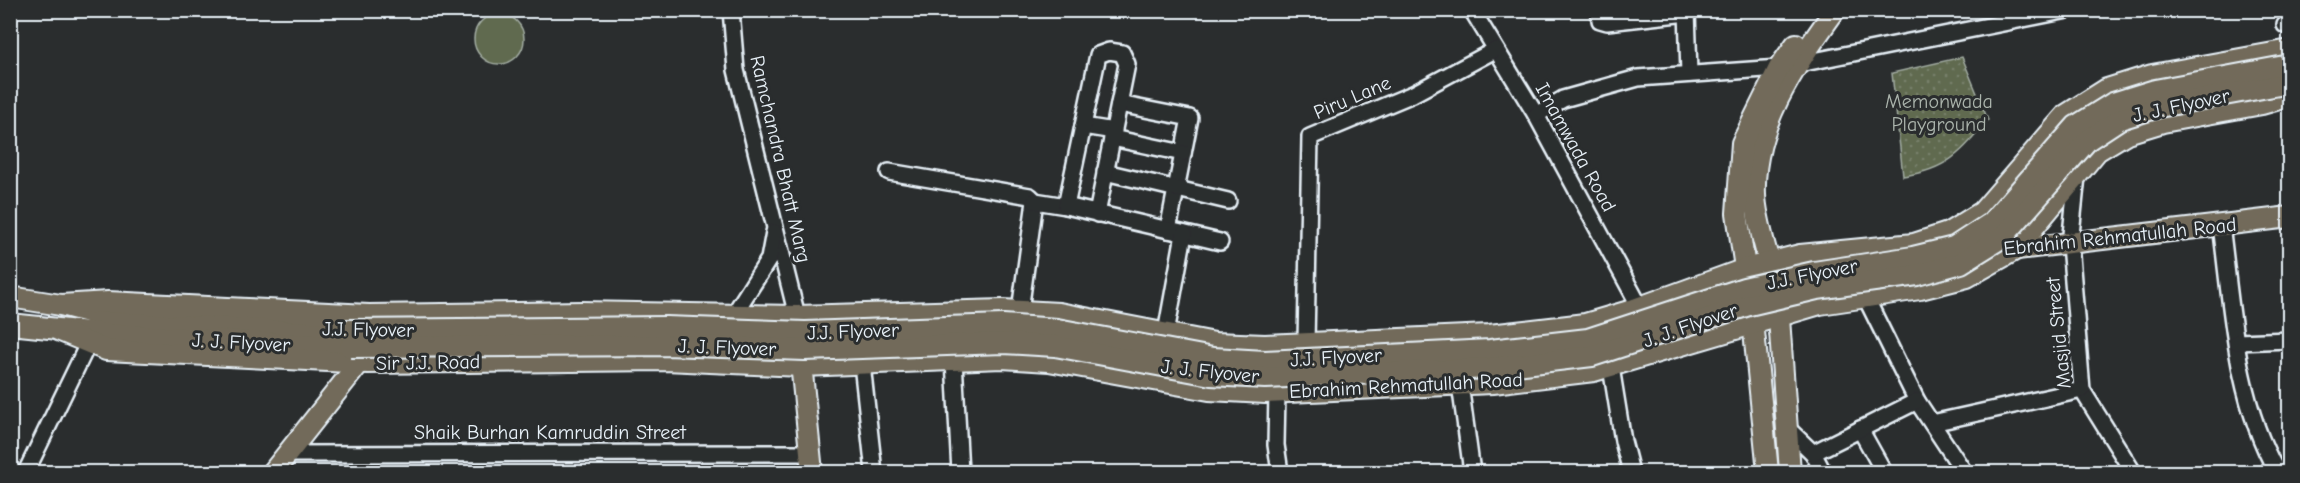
<svg xmlns="http://www.w3.org/2000/svg" width="2300" height="483" font-family="'Comic Neue',sans-serif">
<style>
.green{fill:#606a50;stroke:#a4aea4;stroke-width:1.5}
.park{fill:url(#park-dots);stroke:#a4aea4;stroke-width:1.5}
.lines{fill:none;stroke-linecap:round;stroke-linejoin:round}
.minor-casing{stroke:#e8f1f8;stroke-width:20}
.major-casing{stroke:#e8f1f8;stroke-width:24}
.minor{stroke:#2a2d2e;stroke-width:15}
.major{stroke:#726b5a;stroke-width:20}
.major-bridge-casing{stroke:#e8f1f8;stroke-width:24;stroke-linecap:butt}
.major-bridge{stroke:#726b5a;stroke-width:20}
.labels{text-anchor:middle;stroke-width:6;stroke-linejoin:round;paint-order:stroke}
.street-label{font-size:20px;fill:#e8f1f8;stroke:#2a2d2e}
.park-label{font-size:20px;fill:#abb4ac;stroke:#2a2d2e}
</style>
<defs>
<pattern id="park-dots" width="8" height="8" patternUnits="userSpaceOnUse" patternTransform="scale(1.5)"><rect width="8" height="8" fill="#606a50"/><path d="M2 2h.1M6 6h.1" fill="none" stroke="#77806a" stroke-width="1.8" stroke-linecap="round"/></pattern>
</defs>
<rect width="100%" height="100%" fill="#2a2d2e"/>
<filter id="ink" filterUnits="userSpaceOnUse"><feTurbulence type="fractalNoise" baseFrequency=".0167" numOctaves="2"/><feDisplacementMap in="SourceGraphic" scale="12" xChannelSelector="R" yChannelSelector="G"/><feConvolveMatrix kernelMatrix="1 2 1 2 8 2 1 2 1" color-interpolation-filters="sRGB"/></filter>
<g filter="url(#ink)">
<circle class="green" cx="499" cy="39" r="25"/>
<path class="park" d="M1962,57L1988,120C1961,153 1947,170 1903,176L1892,73Z"/>
<g class="lines">
<defs>
<g id="minor">
<path d="M731,10L736,70L797,316"/>
<path d="M1472,10L1536,115L1640,307"/>
<path d="M1599,10L1600,20L1607,22L1687,13"/>
<path d="M1687,10L1689,74"/>
<path d="M2285,25L2290,24"/>
<path d="M1119,104L1190,118L1168,230"/>
<path d="M1536,115L1563,99L1638,78L1779,68L2068,10"/>
<path d="M1083,126L1114,131"/>
<path d="M1112,138L1183,153"/>
<path d="M889,172L1030,196L1035,201L1020,311"/>
<path d="M1105,172L1228,201"/>
<path d="M2077,176L2070,244L2082,390L2133,472"/>
<path d="M1035,201L1066,206"/>
<path d="M1097,214L1127,64L1122,53L1109,51L1098,55L1066,206L1220,242"/>
<path d="M2221,225C2232,308 2235,398 2277,472"/>
<path d="M1866,298L1917,401L1964,472"/>
<path d="M734,314L769,259L774,232"/>
<path d="M1166,333L1184,234"/>
<path d="M1306,342L1310,137L1413,94L1495,50"/>
<path d="M2237,342L2290,340"/>
<path d="M954,360L960,472"/>
<path d="M862,364L874,472"/>
<path d="M1611,367L1623,441L1631,472"/>
<path d="M1460,384L1472,472"/>
<path d="M1277,392L1276,445L1280,472"/>
<path d="M1932,423L2082,390"/>
<path d="M1787,428L1813,453L1823,472"/>
<path d="M1860,429L1884,472"/>
<path d="M1813,453L1917,401"/>
<path d="M289,454L810,453"/>
<path d="M26,472L88,344"/>
</g>
<g id="major">
<path d="M2009,250L2290,217"/>
<path d="M1772,276C1767,250 1756,221 1755,195C1752,125 1796,65 1835,10"/>
<path d="M1747,282L1737,213L1742,143L1779,68L1796,44"/>
<path d="M10,297L61,305L107,317L346,330"/>
<path d="M1778,304L1790,472"/>
<path d="M61,305L108,302L369,315L582,312L797,316L1003,310L1059,313L1215,343L1265,345L1489,335L1585,324L1629,311L1745,269L1800,255L1914,244L1948,233L1982,212L2066,115L2107,89L2152,75L2290,50"/>
<path d="M1752,311L1768,472"/>
<path d="M10,324L107,334L350,347"/>
<path d="M58,330L106,350L368,363L665,360L802,366L1002,358L1049,361L1209,390L1265,393L1493,383L1594,371L1820,304L1920,289L1967,277L2015,250L2097,151L2127,133L2163,122L2262,104L2290,96"/>
<path d="M800,353L812,472"/>
<path d="M273,472L360,362"/>
</g>
</defs>
<use href="#minor" class="minor-casing"/>
<use href="#major" class="major-casing"/>
<use href="#minor" class="minor"/>
<use href="#major" class="major"/>
<defs>
<g id="major-bridge">
<path d="M346,330L666,327L805,332L1003,325L1057,329L1213,358L1265,361L1490,350L1588,339L1744,288L1814,272L1913,257L1954,247L1991,223L2076,126L2113,103L2155,90L2290,65"/>
<path d="M350,347L666,345L805,350L1003,343L1055,346L1211,375L1265,378L1491,368L1592,356L1749,305L1817,289L1917,275L1961,263L2003,237L2088,140L2120,119L2159,107L2290,83"/>
</g>
</defs>
<use href="#major-bridge" class="major-bridge-casing"/>
<use href="#major-bridge" class="major-bridge"/>
</g>
</g>
<g class="labels">
<g class="street-label">
<text transform="translate(1352 97) rotate(-23)" y="7">Piru Lane</text>
<text transform="translate(2181 105) rotate(-12)" y="7">J. J. Flyover</text>
<text transform="translate(1576 147) rotate(61)" y="7">Imamwada Road</text>
<text transform="translate(781 159) rotate(77)" y="7">Ramchandra Bhatt Marg</text>
<text transform="translate(2120 236) rotate(-6)" y="7">Ebrahim Rehmatullah Road</text>
<text transform="translate(1812 274) rotate(-11)" y="7">J.J. Flyover</text>
<text transform="translate(1690 325) rotate(-19)" y="7">J. J. Flyover</text>
<text transform="translate(368 329) rotate(1)" y="7">J.J. Flyover</text>
<text transform="translate(853 331) rotate(-2)" y="7">J.J. Flyover</text>
<text transform="translate(2058 333) rotate(-96)" y="7">Masjid Street</text>
<text transform="translate(241 342) rotate(3)" y="7">J. J. Flyover</text>
<text transform="translate(727 347) rotate(2)" y="7">J. J. Flyover</text>
<text transform="translate(1336 357) rotate(-3)" y="7">J.J. Flyover</text>
<text transform="translate(428 362) rotate(-1)" y="7">Sir J.J. Road</text>
<text transform="translate(1210 371) rotate(6)" y="7">J. J. Flyover</text>
<text transform="translate(1406 385) rotate(-3)" y="7">Ebrahim Rehmatullah Road</text>
<text x="550" y="439">Shaik Burhan Kamruddin Street</text>
</g>
<g class="park-label">
<text x="1939" y="108">Memonwada<tspan x="1939" dy="23">Playground</tspan></text>
</g>
</g>
<rect width="2300" height="483" fill="none" stroke="#2a2d2e" stroke-width="36"/>
<rect x="18" y="18" width="2264" height="447" fill="none" stroke="#e8f1f8" stroke-width="2" filter="url(#ink)"/>
</svg>
